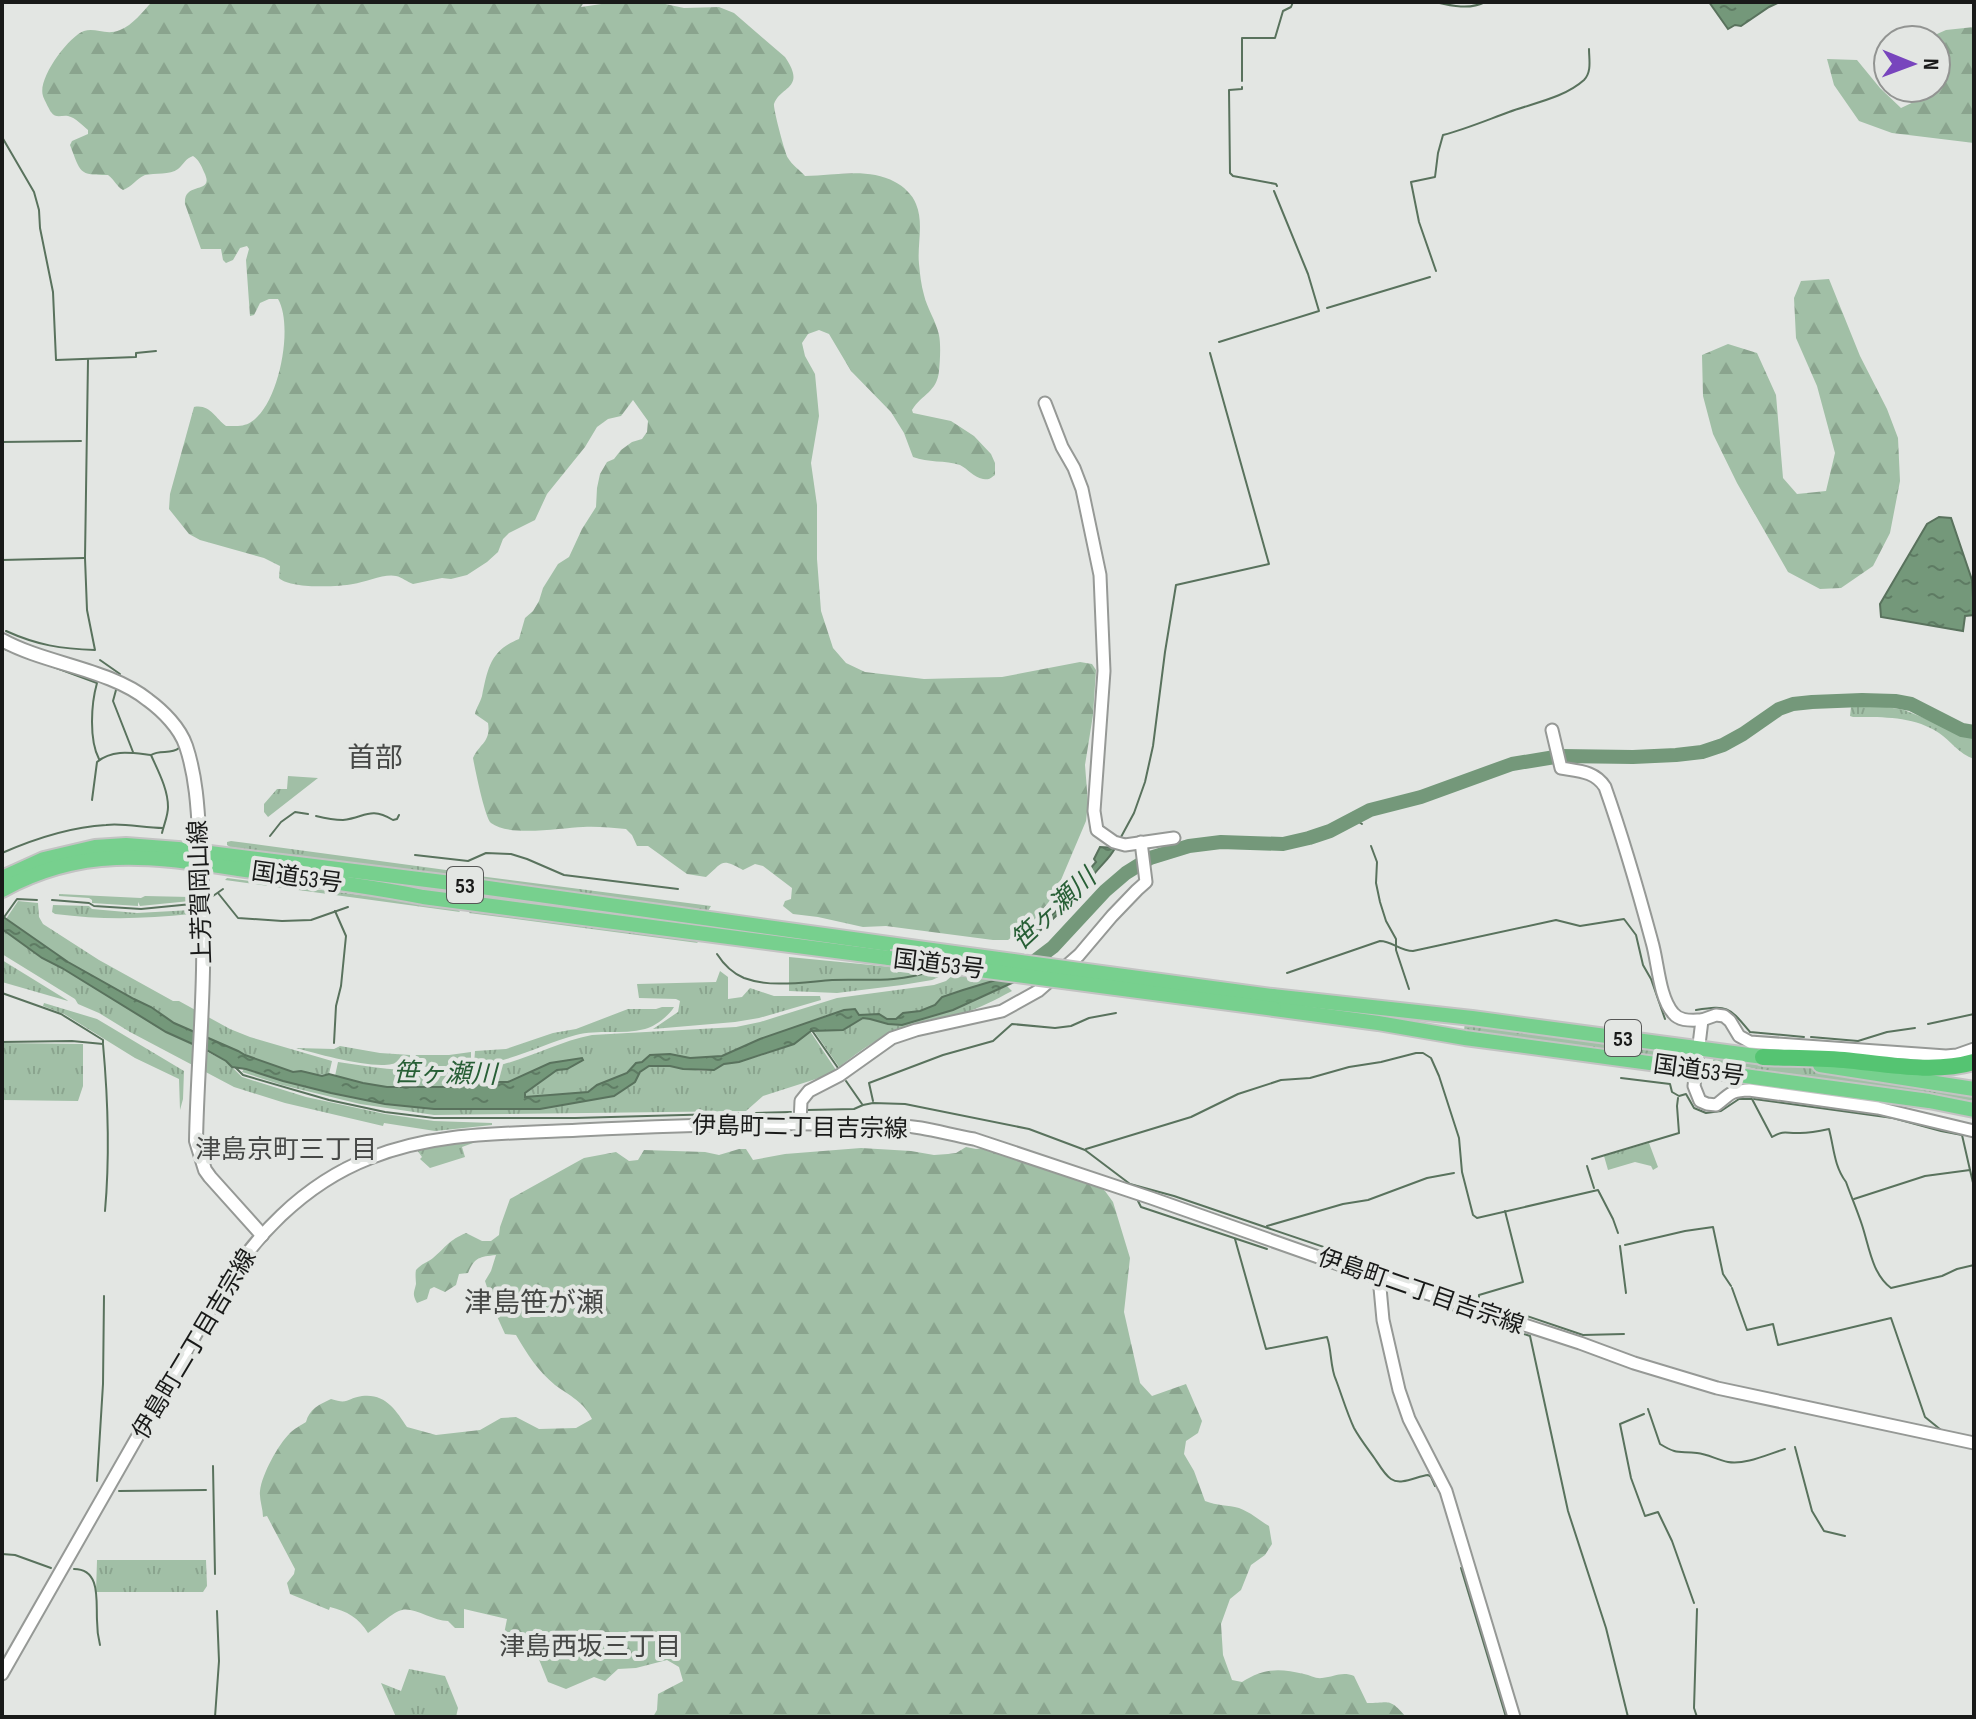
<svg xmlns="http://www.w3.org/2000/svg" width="1976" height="1719" font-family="'Sofia Sans Condensed','Noto Sans JP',sans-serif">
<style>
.grass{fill:url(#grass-tufts)}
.forest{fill:url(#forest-firs)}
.water{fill:url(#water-ripples);stroke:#59725d;stroke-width:2}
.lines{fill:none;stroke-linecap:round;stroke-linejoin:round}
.stream{stroke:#59725d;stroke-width:2}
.river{stroke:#74987a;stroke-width:14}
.tertiary-casing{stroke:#969996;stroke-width:15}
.secondary-casing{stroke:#969996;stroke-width:16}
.trunk-casing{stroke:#c3c3c3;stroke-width:18}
.motorway-casing{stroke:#c3c3c3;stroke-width:20}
.tertiary{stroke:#fff;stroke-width:11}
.secondary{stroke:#fff;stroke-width:12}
.trunk{stroke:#77d08e;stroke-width:14}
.motorway{stroke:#55c472;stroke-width:16}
.trunk-bridge-casing{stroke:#c3c3c3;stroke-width:18;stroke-linecap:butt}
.trunk-bridge{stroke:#77d08e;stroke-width:14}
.labels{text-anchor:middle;stroke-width:8;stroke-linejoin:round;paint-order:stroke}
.shield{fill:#e3e6e3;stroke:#565756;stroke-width:2}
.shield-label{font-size:22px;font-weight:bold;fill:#191a19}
.street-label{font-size:24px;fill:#191a19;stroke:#e3e6e3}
.water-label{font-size:26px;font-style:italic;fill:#285f36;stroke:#e3e6e3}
.neighbourhood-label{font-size:26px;fill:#464846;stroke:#e3e6e3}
.quarter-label{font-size:28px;fill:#464846;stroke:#e3e6e3}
</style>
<defs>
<pattern id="grass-tufts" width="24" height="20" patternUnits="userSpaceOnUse" patternTransform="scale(2)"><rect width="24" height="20" fill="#a1bfa6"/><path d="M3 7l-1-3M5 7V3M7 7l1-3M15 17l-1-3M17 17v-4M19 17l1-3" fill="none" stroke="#8aa48e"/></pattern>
<pattern id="forest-firs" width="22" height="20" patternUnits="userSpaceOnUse" patternTransform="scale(2)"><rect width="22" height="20" fill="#a1bfa6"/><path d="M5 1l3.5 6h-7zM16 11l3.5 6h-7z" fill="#8aa48e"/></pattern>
<pattern id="water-ripples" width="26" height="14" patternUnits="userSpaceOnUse" patternTransform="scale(2)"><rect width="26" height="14" fill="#74987a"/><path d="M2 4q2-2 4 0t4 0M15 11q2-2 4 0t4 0" fill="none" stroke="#5e7b63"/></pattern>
</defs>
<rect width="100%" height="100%" fill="#e3e6e3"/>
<g class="grass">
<path d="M1851,707H1887L1904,710L1974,738V759C1959,754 1951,741 1939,733C1914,716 1882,717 1853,717L1850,716Z"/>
<path d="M288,776L318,778L268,817L264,812V804L277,789H287Z"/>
<path d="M231,841L461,872L463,877L460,878L230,847L227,845V842Z"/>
<path d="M479,876L711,906L708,911L705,912L479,881L477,877Z"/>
<path d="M227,878L456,907L460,912L225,880Z"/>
<path d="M59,894L141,898L145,896L190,897V901L140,906L138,902V906L92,903V900L89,898L59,896Z"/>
<path d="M18,901L38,903L39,917L43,924L99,960L173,1001H179L230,1029L250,1037L332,1061L329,1074C317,1077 306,1071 293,1072L245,1055L238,1051L174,1023L151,1007L134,999L68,962L6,919Z"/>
<path d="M53,905L89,906L92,909L137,913L191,910V914C143,919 103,920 55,914L52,912Z"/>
<path d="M471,910L694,939L698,943L469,913Z"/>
<path d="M2,929L42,958L62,968L166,1032L226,1061L242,1077L306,1097L385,1114L434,1121L492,1123V1125L435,1131L384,1123L383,1126L285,1103L234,1087L130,1032L99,1013L78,1004L75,999L2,954Z"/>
<path d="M789,957L943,972L941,976L932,980L902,985L837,993L789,991Z"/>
<path d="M2,960L67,1000L68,1001L2,982Z"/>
<path d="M720,971L728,977V999L742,997L750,988L774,996H820L821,1000L759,1018L735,1022L653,1029L678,1012L680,1001L676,999L639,998L637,984L716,982Z"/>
<path d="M954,974L996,980L942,997L935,1005L920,1011L903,1013L896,1019H887L879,1014L827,1015L778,1035L760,1039L722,1056L690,1058L670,1054L636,1063L628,1073L597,1085L588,1092L524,1097L523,1096L525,1093L557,1070L567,1069L582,1058L550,1063L508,1082H485L457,1087H387L363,1083L335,1076L338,1062C389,1070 453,1078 504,1064C534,1056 561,1041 592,1035L736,1027L760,1022L837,998L934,985L946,981Z"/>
<path d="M1007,986L1012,991C995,1000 978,1009 960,1014C943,1018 926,1019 910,1025C883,1034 861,1050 839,1067L814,1031L843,1030L862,1018L902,1025L953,1010Z"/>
<path d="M44,1003L97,1019L184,1071L183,1099L180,1110L179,1079L135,1058L64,1014L43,1006Z"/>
<path d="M662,1007H674C669,1016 654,1027 645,1029C622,1035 598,1029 576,1035C542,1044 510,1063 474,1065L475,1051L506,1049L553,1033L576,1029L628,1009H656Z"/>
<path d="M1465,1021L1681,1053L1680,1061L1464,1031Z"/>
<path d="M810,1031L836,1070L819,1078L763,1096L746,1111L434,1115L360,1104L282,1085L242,1072L244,1069H246L283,1081L331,1093L385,1104L434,1109L485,1110L629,1087C637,1080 640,1068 651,1066C671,1061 692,1074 713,1070C718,1069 719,1066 724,1064C730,1062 736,1063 742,1061C767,1054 790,1047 810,1031Z"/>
<path d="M2,1043L83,1044V1086L78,1101L2,1100Z"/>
<path d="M340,1046L380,1053L410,1055V1057C404,1060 398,1063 392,1064C371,1069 318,1054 296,1048L334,1049Z"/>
<path d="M471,1052V1065L443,1067L395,1066L414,1058L416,1055H449Z"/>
<path d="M1714,1056C1801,1066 1888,1077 1974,1093V1101L1776,1074L1747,1067L1717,1063L1713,1061Z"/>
<path d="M472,1141L473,1143L462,1147L465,1157L430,1168L420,1159L422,1157L417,1150Z"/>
<path d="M1649,1143L1658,1167L1653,1170L1651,1166L1635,1162L1608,1170L1604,1156Z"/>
<path d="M97,1560H206L207,1586L203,1592H96Z"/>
<path d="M409,1669L445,1676L458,1708L456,1717H396L381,1683L401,1691Z"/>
</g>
<g class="forest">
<path d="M152,2H584L581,7L615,2H656L684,8L719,7L734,13L785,57C807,89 780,86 774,104C773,108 785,154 788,158C792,165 800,170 805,176C835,176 867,167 895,182C903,186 913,195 916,204C924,223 917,245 919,264C920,274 921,285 924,295C927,308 936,321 939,335C941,345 940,361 939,371C937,392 922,394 912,410L913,413L951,421L974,436L991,454L995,463V475C989,479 990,480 983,479C973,477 968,469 960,465C945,460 928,463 913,457L904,433L891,412L851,371L829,334L819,330L808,334L802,343L805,356L815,374L819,416L811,463L817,505V559L821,611L833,648L846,663L865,672L924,679L1002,677L1080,662L1092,664L1096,670L1093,715L1085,765L1088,803L1086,821L1055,894L1036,918L1008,940H993L886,926L863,927L818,917L793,914L783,906L785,901L791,899L792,888L763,866L755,864L743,870C720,857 723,863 706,877L687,874L648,846H637L632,835L626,829C612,828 597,826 583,827C561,828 509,837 491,823C485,818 475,769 473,758C480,743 491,742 488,723L475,714C476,708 480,703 482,696C488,668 490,651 519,639L525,618L533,611L539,601L543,588L558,564L569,557L582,529L596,507L597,488L600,474L607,462L614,459L621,450L632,442L642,439L647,432L648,421L633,400L621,416L608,419L597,427L585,447L547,494L535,520L509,533L503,539L498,552L487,562L467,575L451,579L442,578L413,584C407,582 402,577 396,576C386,573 365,582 353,584C337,587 291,589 279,578L280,566L264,558L200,540L189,534L169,509L170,494L194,407C210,404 215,418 226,426C234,426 244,427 251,422C279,405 294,326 278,299H269L260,303L254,315L250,316L246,260L249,249L247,246L240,248L233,260L226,263L223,260L221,249H201L185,204C183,180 216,196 204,172C201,165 199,160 193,156C185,159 184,164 178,169C170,175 155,173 145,175C137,178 132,187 123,190C116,186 115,180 108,175C78,175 81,173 70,145L72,141L88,134V130C82,125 76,118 68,116C61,115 56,119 51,112C50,111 43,97 43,96C37,79 68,37 84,31C95,27 106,36 120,30C133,25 142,12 152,2Z"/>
<path d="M1974,27V143L1892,133L1859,121L1834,85L1827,59L1857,60L1880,88L1901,108L1920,99L1922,88H1936L1935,40L1937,34L1946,30Z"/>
<path d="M1829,279L1860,356L1887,409L1898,438L1900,481L1890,533L1873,566L1841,588L1820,589L1788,572L1737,483L1713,434L1703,396L1702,355L1728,344L1757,353L1776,395L1783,478L1797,494L1826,491L1835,453L1817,386L1796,338L1794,298L1801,281Z"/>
<path d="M966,1147L976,1149L986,1148L1097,1185L1105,1191L1113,1202L1130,1258L1124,1312L1140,1383L1152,1396L1186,1384L1202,1421L1198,1433L1186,1441L1184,1454L1194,1471L1205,1501C1217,1506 1228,1505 1239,1508C1250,1512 1259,1520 1269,1526L1272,1544L1265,1555L1251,1565L1241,1590L1230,1599L1221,1624L1223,1655L1232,1680L1242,1682C1264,1668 1279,1668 1304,1674C1310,1675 1316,1679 1322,1678C1334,1677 1342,1671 1354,1676L1367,1703C1390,1703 1389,1697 1406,1717H653L657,1710L658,1694L683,1681L679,1667L667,1660L636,1668L618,1669L605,1681L594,1677L566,1689L548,1682L532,1642L503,1639L507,1619L464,1609V1628H455L448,1621C433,1621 414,1607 402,1610C393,1612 377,1627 368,1633C359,1618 347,1611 330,1607L329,1610L290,1594L287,1583L294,1574L295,1569L267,1516L263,1517C263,1508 259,1499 260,1491C262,1474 278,1445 290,1433C294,1429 301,1425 306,1422C309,1409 320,1404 331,1399C349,1405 347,1398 362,1396C385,1393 396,1410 407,1427L436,1435L480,1430L501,1418L516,1417L539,1429L576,1428L592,1419C584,1402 570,1396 555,1385C538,1371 527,1354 516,1335L505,1334L495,1312L485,1281L491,1271L496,1255C479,1257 475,1257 468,1273L459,1274L456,1285L445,1292L434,1287L430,1289L427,1299L417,1303C412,1294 414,1293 416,1284C416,1281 415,1274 416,1270C421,1264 428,1262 433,1258C446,1247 449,1240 466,1233L482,1241H491L499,1235L500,1227L510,1199L584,1158L616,1152L629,1161L638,1160L644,1150L705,1152L719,1155L739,1149H746L753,1160L785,1154L861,1148L911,1151L934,1155L948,1154L956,1153Z"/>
</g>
<g class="water">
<path d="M1709,2H1780L1769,7L1741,26L1735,25L1728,29Z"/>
<path d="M1939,517L1951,518L1972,580L1974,615L1965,616L1963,631L1881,617L1880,604L1927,524Z"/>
<path d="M1100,847L1115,848C1110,858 1102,864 1095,873C1075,897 1053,922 1027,941L1024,937C1039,927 1052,916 1064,903C1076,890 1084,875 1096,862L1094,859Z"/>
<path d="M2,916L68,962L134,999L151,1007L174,1023L238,1051L245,1055L293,1072L301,1071L322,1076L329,1074L363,1083L387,1087H457L485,1082H508L550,1063L582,1058L583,1060L567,1069L557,1070L525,1093V1097L588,1092L597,1085L627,1073L636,1063L642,1062L650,1055L670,1054L690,1058L722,1056L760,1039L844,1010L855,1009L859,1015L879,1014L887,1019H896L903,1013L920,1011L935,1005L942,997L963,990L996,980L1014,982L953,1010L902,1025L888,1024L870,1019L863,1018L843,1030L811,1031L794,1044L739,1062L724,1064L714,1070L683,1069L670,1066H649L640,1072L635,1082L614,1096L540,1109H434L385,1104L331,1093L283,1081L246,1069L232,1067L226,1061L208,1051L166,1032L62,968L42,958L2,929Z"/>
</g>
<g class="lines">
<g class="stream">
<path d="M1435,2C1452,6 1470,10 1485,2"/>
<path d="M1242,81V38H1275L1283,11L1291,7L1293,2"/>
<path d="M1242,87V89L1229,90L1230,173L1233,176L1276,184L1277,186"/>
<path d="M2,137L34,192L39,210L40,228L53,292L56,360L136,357V353L156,351"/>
<path d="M1436,271L1419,222L1411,182L1435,177L1438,153L1443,135C1466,129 1487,120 1509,112C1533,103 1564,98 1584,80C1592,72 1589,59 1589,49"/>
<path d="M1327,308L1430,277"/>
<path d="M1219,342L1319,311L1308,274L1274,191"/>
<path d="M2,442L81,441"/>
<path d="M2,560L84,558"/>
<path d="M6,631C37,645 61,649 95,650L87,610L85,558L88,360"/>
<path d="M2,648L97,683C91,704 89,740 99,759"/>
<path d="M100,660L120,674"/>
<path d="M116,690L113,701L133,752"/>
<path d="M151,755C158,771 168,789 168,807C168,816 164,824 162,833"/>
<path d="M92,800L97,762C113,749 132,753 151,755C160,749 171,755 179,748"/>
<path d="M316,816C324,818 334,820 343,820C365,818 369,806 393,820L397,819L399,815"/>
<path d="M1353,818L1362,824"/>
<path d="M270,836L281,822L295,812L308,814"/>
<path d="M1121,837L1134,813L1145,782L1153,746L1165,652L1176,585L1269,564L1210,353"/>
<path d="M1371,846L1377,862L1376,883L1380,902L1386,921L1396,939V950L1409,989"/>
<path d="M2,853C34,839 70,827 106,825C125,823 144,828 163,828"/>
<path d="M415,855L468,861L486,853L511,854L527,859L564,875L678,889"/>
<path d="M218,893L238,918L282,921L311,920L348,907"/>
<path d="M213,896L223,889"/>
<path d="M52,900L89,903L94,906L141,909L192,904"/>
<path d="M2,920L17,899L37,900"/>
<path d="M717,954C724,965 732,973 744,978C771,988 804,982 832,980C867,979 897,983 932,971"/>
<path d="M1287,973L1380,941C1392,941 1400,951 1413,951L1556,920L1580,926L1624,919L1636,935L1643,965L1651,979L1665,1019"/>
<path d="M2,993L61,1014L103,1040V1043"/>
<path d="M1696,1010C1729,1005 1729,1007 1750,1032L1804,1037"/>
<path d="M1928,1024L1974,1014"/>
<path d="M811,1029L838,1068"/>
<path d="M1811,1037L1858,1041L1887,1032L1915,1028"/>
<path d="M2,1042L72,1041L103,1044C108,1099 110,1155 105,1211"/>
<path d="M334,1043L336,1006L341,986L346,936L335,911"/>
<path d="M236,1068L243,1075L329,1100L385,1112L434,1118H575L791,1112"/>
<path d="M1621,1078L1670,1084L1672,1092L1679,1096L1686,1094L1694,1108L1706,1113L1721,1111L1739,1099H1752L1772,1137C1786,1129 1786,1134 1800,1133C1809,1133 1820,1131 1829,1129C1834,1148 1834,1166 1846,1182C1851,1196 1857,1210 1862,1225C1869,1246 1872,1274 1891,1288L1942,1276L1957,1269L1974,1265"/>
<path d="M846,1081L862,1104"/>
<path d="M1754,1099L1893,1118L1941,1131L1962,1135L1970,1170"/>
<path d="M873,1101L869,1083L943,1055L993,1041L1012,1024L1055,1028L1071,1026L1089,1018L1116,1013"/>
<path d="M807,1110L854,1109L863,1105L873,1103L905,1104L1029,1129L1085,1150L1130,1184L1174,1196L1265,1227L1583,1335L1624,1334"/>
<path d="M1086,1149L1191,1117L1238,1094L1281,1080L1310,1078L1349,1067L1381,1062L1416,1053H1423L1431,1058L1439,1076L1459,1138L1462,1172L1473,1215L1477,1218L1598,1190L1613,1219L1618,1233"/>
<path d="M1592,1159L1679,1133L1677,1106L1678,1098"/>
<path d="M1587,1166L1594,1188"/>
<path d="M1854,1199L1925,1176L1970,1170L1974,1187"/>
<path d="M1138,1201L1141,1207L1267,1249"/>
<path d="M1267,1226L1343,1204L1368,1200L1427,1178L1454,1173"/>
<path d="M1235,1239L1266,1349L1327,1337C1332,1351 1330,1367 1336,1380C1342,1396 1347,1413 1354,1428C1360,1439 1368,1449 1375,1459C1379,1465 1385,1475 1391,1479C1401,1486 1417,1476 1428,1475L1431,1477L1435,1486"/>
<path d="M1625,1245L1685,1231L1713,1227L1723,1274L1731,1286"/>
<path d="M1620,1246L1626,1293"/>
<path d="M1732,1288L1747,1330L1773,1324L1778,1345L1891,1318L1925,1417L1941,1430"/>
<path d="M1479,1298V1295L1523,1282L1505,1211"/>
<path d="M1445,1308L1530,1336L1568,1511L1606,1628L1628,1717"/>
<path d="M1648,1409L1660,1444C1678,1455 1678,1451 1697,1453C1708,1454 1717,1460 1728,1462C1746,1465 1768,1454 1785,1449"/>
<path d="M1644,1414L1620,1424L1631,1478L1645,1516L1658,1512L1672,1541L1694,1603"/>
<path d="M1795,1447L1812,1511L1824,1531L1845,1536"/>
<path d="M213,1466L215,1574"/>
<path d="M97,1481L103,1384L104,1296"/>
<path d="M119,1491L206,1490"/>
<path d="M2,1554L15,1555L51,1568"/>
<path d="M1461,1568L1506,1717"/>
<path d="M74,1569C101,1569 96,1601 97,1620C97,1629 98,1637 100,1645"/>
<path d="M1697,1609L1694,1708L1697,1717"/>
<path d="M215,1717L219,1661L217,1611"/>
</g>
<path class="river" d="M1024,969L1053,947L1105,891L1126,873L1150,858L1189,846L1221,842L1283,844L1309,838L1330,831L1370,810L1421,797L1512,764L1561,756L1633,757L1676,755L1702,752L1723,745L1743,734L1779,709L1793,704L1812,702L1862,700L1895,701L1911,704L1962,730L1974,732"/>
<defs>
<g id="tertiary">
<path d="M1045,403L1062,447L1074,468L1082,489L1100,575L1104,671L1094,811L1097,830L1114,842L1125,845L1174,838"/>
<path d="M1552,730L1561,768C1578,771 1595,771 1605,787C1623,838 1638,890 1652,942C1658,962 1659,997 1673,1013C1680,1022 1692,1020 1702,1020"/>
<path d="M1974,1049L1957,1055L1946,1056L1750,1042L1739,1036L1730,1021L1724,1016L1716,1015L1702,1020L1694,1086L1700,1101L1707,1104L1716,1105C1731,1094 1728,1091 1749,1090L1878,1108L1974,1131"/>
<path d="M800,1123L801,1101L809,1091L840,1075L892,1038L916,1030L1002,1011L1038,991L1079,955L1112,916L1137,890L1146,882L1141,842"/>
<path d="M1379,1277L1383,1320L1399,1390L1409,1419L1446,1491L1514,1717"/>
<path d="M2,1674L216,1299C252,1238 303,1184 370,1158C437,1131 509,1134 580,1130C659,1126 738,1123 817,1124C852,1124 887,1123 921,1128C939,1131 956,1136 974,1139L1151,1198L1358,1271L1580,1343L1634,1363L1717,1388L1974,1443"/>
</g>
<path id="secondary" d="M2,640C45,664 110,669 148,700C163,711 180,728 186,746C197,779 198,814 200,848C202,889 204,930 203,970C202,1027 197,1084 196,1141L205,1170L210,1177L262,1235"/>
<g id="trunk">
<path d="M2,878L44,859L95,847L126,845L178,849L467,885L932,950"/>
<path d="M2,890C91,841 165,859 259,872C314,879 369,886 423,897L889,958"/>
<path d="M1272,996L1472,1018L1771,1058"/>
<path d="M1274,1009L1378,1023L1465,1038L1929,1101L1974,1110"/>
<path d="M1820,1065L1974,1089"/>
</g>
<path id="motorway" d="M1763,1057C1790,1058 1817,1058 1844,1060C1886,1064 1933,1074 1974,1062"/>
</defs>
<use href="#tertiary" class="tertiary-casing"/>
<use href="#secondary" class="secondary-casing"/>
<use href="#trunk" class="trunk-casing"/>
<use href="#motorway" class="motorway-casing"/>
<use href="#tertiary" class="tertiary"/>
<use href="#secondary" class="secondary"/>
<use href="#trunk" class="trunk"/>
<use href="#motorway" class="motorway"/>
<defs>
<g id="trunk-bridge">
<path d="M932,950L1272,996"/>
<path d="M889,958L1274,1009"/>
</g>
</defs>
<use href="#trunk-bridge" class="trunk-bridge-casing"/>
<use href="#trunk-bridge" class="trunk-bridge"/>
</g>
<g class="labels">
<g class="shield">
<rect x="447" y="867" width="36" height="36" rx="6"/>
<rect x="1605" y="1020" width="36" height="36" rx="6"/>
</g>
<g class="shield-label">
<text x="465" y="893">53</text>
<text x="1623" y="1046">53</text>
</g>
<g class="street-label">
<text transform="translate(297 877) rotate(8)" y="8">国道53号</text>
<text transform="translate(200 892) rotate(-92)" y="8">上芳賀岡山線</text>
<text transform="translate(939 964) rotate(7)" y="8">国道53号</text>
<text transform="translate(1699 1070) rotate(8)" y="8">国道53号</text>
<text transform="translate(800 1127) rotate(1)" y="8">伊島町二丁目吉宗線</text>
<text transform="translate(1421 1291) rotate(19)" y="8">伊島町二丁目吉宗線</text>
<text transform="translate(194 1344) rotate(-59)" y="8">伊島町二丁目吉宗線</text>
</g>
<g class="water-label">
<text transform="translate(1053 909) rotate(-43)" y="9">笹ヶ瀬川</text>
<text transform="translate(445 1073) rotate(1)" y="9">笹ヶ瀬川</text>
</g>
<g class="neighbourhood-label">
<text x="286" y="1158">津島京町三丁目</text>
<text x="590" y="1655">津島西坂三丁目</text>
</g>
<g class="quarter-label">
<text x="375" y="767">首部</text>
<text x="534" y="1312">津島笹が瀬</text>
</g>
</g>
<rect width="1976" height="1719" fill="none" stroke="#191a19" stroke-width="8"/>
<g transform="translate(1912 64) rotate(91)"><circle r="38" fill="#e3e6e3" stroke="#929492" stroke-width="2"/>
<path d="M0-6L14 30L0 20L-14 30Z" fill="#7845bd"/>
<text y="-12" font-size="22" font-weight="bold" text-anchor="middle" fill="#191a19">N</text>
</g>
</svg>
